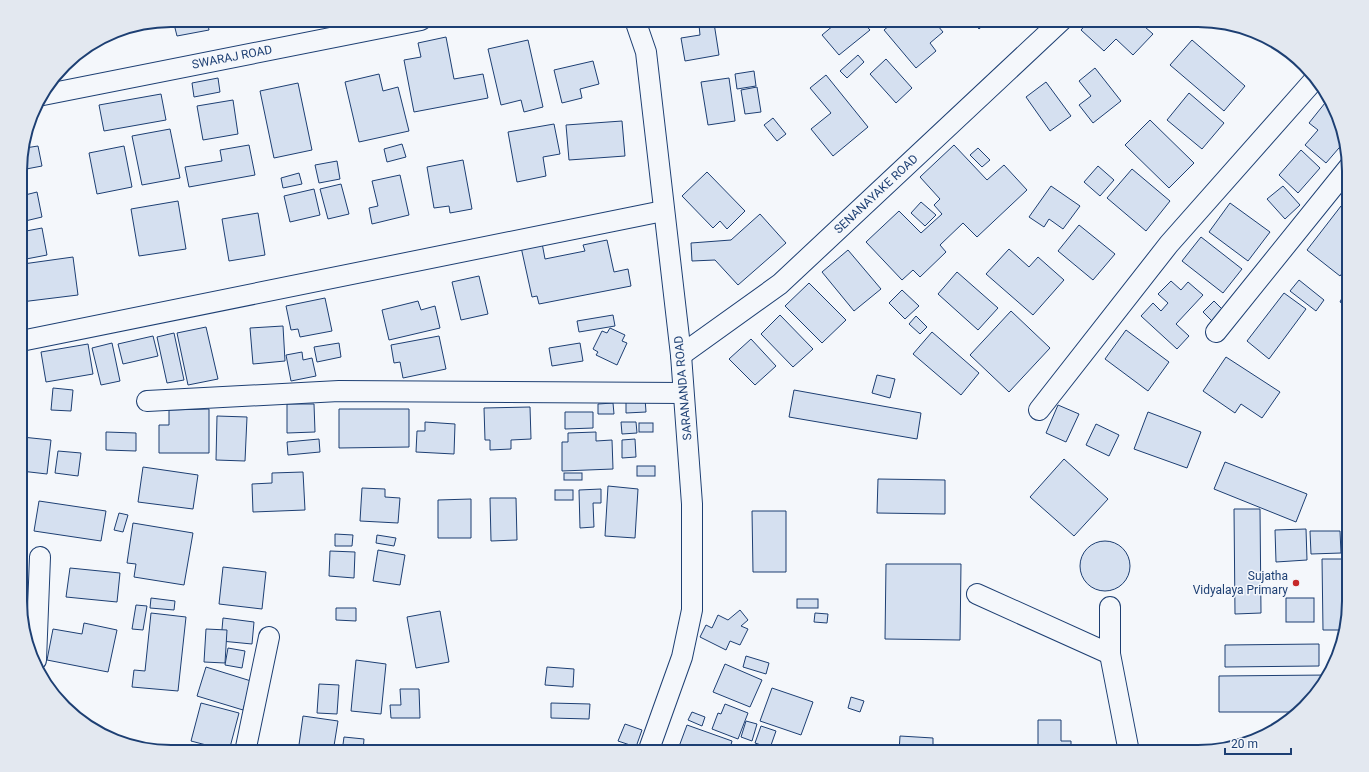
<svg xmlns="http://www.w3.org/2000/svg" width="1369" height="772" font-family="Roboto,sans-serif">
<style>
.building{fill:#d5e0f0;stroke:#1d3f73}
.lines{fill:none;stroke-linecap:round;stroke-linejoin:round}
.street-casing{stroke:#1d3f73;stroke-width:22}
.street{stroke:#f4f7fb;stroke-width:20}
.poi-dot{fill:#c62828;stroke:#f4f7fb;stroke-width:1.5}
.labels{text-anchor:middle;stroke-width:3;stroke-linejoin:round;paint-order:stroke}
.street-label{font-size:12px;fill:#1d3f73;stroke:#f4f7fb}
.poi-label{font-size:12px;fill:#1d3f73;stroke:#f4f7fb;text-anchor:end}
.rim{fill:none;stroke:#1d3f73;stroke-width:2}
</style>
<rect width="100%" height="100%" fill="#f4f7fb"/>
<g class="building">
<path d="M173,20H207L209,30L177,36Z"/>
<path d="M840,20H861L870,30L839,55L822,35Z"/>
<path d="M896,20H933L943,32L930,43L936,51L916,68L884,30Z"/>
<path d="M972,20H989L979,29Z"/>
<path d="M1090,20H1137L1153,34L1133,55L1116,39L1104,51L1081,30Z"/>
<path d="M714,23L719,55L685,61L681,38L700,35L699,25Z"/>
<path d="M446,37L454,79L483,74L488,98L414,112L404,60L421,57L418,43Z"/>
<path d="M528,40L543,107L524,112L521,100L501,105L488,49Z"/>
<path d="M1192,40L1245,86L1224,111L1170,65Z"/>
<path d="M858,55L864,62L847,78L840,71Z"/>
<path d="M886,59L912,88L896,103L870,74Z"/>
<path d="M593,61L599,84L580,89L582,98L562,103L554,70Z"/>
<path d="M1095,68L1121,101L1093,123L1079,105L1091,96L1079,81Z"/>
<path d="M754,71L756,86L737,89L735,74Z"/>
<path d="M379,74L383,91L398,87L409,131L359,142L345,82Z"/>
<path d="M826,75L868,127L833,156L811,129L831,113L810,88Z"/>
<path d="M218,78L220,92L194,97L192,83Z"/>
<path d="M729,78L735,121L708,125L701,82Z"/>
<path d="M1046,82L1071,116L1050,131L1026,97Z"/>
<path d="M298,83L312,150L274,158L260,91Z"/>
<path d="M757,87L761,112L745,114L741,90Z"/>
<path d="M1189,93L1224,123L1202,149L1167,120Z"/>
<path d="M161,94L166,120L104,131L99,105Z"/>
<path d="M1329,98L1341,122L1345,141L1326,163L1305,145L1318,130L1309,123Z"/>
<path d="M233,100L238,134L203,140L197,106Z"/>
<path d="M773,118L786,134L777,141L764,125Z"/>
<path d="M1150,120L1194,163L1169,188L1125,145Z"/>
<path d="M622,121L625,156L569,160L566,125Z"/>
<path d="M554,124L560,154L543,157L546,176L517,182L508,132Z"/>
<path d="M170,129L180,178L142,185L132,136Z"/>
<path d="M24,141L25,148L38,146L42,166L21,170V151Z"/>
<path d="M402,144L406,157L387,162L384,149Z"/>
<path d="M249,145L255,175L189,187L185,167L222,161L220,150Z"/>
<path d="M954,145L987,180L1004,165L1027,190L977,237L963,223L940,245L946,252L920,277L913,270L902,280L866,242L899,211L921,233L942,214L934,205L940,199L920,177Z"/>
<path d="M124,146L132,187L97,194L89,153Z"/>
<path d="M978,148L990,160L982,167L970,155Z"/>
<path d="M1301,150L1320,168L1298,193L1279,175Z"/>
<path d="M463,160L472,209L450,213L449,206L434,208L427,167Z"/>
<path d="M337,161L340,179L319,183L315,165Z"/>
<path d="M1098,166L1114,180L1100,196L1084,182Z"/>
<path d="M1132,169L1170,201L1146,231L1107,198Z"/>
<path d="M707,172L745,211L727,229L720,221L713,228L682,196Z"/>
<path d="M299,173L302,184L283,188L281,178Z"/>
<path d="M400,175L409,215L372,224L369,208L378,206L372,181Z"/>
<path d="M341,184L349,214L328,219L320,189Z"/>
<path d="M1051,186L1080,206L1063,229L1049,219L1044,227L1029,217Z"/>
<path d="M1283,186L1300,205L1285,219L1267,199Z"/>
<path d="M314,189L320,215L290,222L284,196Z"/>
<path d="M37,192L42,217L21,222V196Z"/>
<path d="M178,201L186,249L139,256L131,209Z"/>
<path d="M921,202L936,215L925,226L911,213Z"/>
<path d="M1230,203L1270,232L1248,261L1209,232Z"/>
<path d="M1341,206L1349,212V264L1340,276L1307,250Z"/>
<path d="M258,213L265,255L229,261L222,219Z"/>
<path d="M760,214L786,243L738,285L715,260L692,261L691,243L731,240Z"/>
<path d="M1079,225L1115,254L1093,280L1058,251Z"/>
<path d="M42,228L47,255L21,260V232Z"/>
<path d="M1201,237L1242,269L1223,293L1182,261Z"/>
<path d="M607,240L614,272L628,269L631,286L539,304L537,296L532,297L521,247L542,243L545,259L585,251L583,245Z"/>
<path d="M1009,249L1029,267L1038,257L1064,280L1033,315L986,274Z"/>
<path d="M848,250L881,289L854,311L822,272Z"/>
<path d="M73,257L78,295L21,302L23,264Z"/>
<path d="M957,272L998,308L978,330L938,294Z"/>
<path d="M479,276L488,314L461,320L452,282Z"/>
<path d="M1299,280L1324,300L1316,311L1290,291Z"/>
<path d="M1171,281L1181,290L1188,282L1203,295L1176,324L1189,336L1177,349L1141,316L1153,303L1161,311L1168,303L1158,294Z"/>
<path d="M809,283L846,320L822,343L785,306Z"/>
<path d="M1349,284V307L1340,302Z"/>
<path d="M902,290L919,306L905,319L889,303Z"/>
<path d="M1284,293L1306,309L1269,359L1247,341Z"/>
<path d="M325,298L332,331L300,337L298,329L291,330L286,306Z"/>
<path d="M418,301L421,310L435,306L440,328L389,340L382,310Z"/>
<path d="M1214,301L1223,310L1212,321L1203,312Z"/>
<path d="M1011,311L1050,348L1009,392L970,355Z"/>
<path d="M613,315L615,326L579,332L577,321Z"/>
<path d="M780,315L813,349L793,367L761,334Z"/>
<path d="M916,316L927,327L920,334L909,324Z"/>
<path d="M283,326L285,361L253,364L250,328Z"/>
<path d="M206,327L218,379L188,385L177,333Z"/>
<path d="M610,328L625,335L622,341L627,343L617,365L596,355L598,352L593,349L602,331L607,333Z"/>
<path d="M1126,330L1169,362L1148,391L1105,359Z"/>
<path d="M932,332L979,373L961,395L913,354Z"/>
<path d="M174,333L184,380L167,383L157,337Z"/>
<path d="M153,336L158,356L123,364L118,344Z"/>
<path d="M439,336L446,369L403,378L400,362L394,363L391,345Z"/>
<path d="M751,339L776,366L755,385L729,359Z"/>
<path d="M112,343L120,381L101,385L92,348Z"/>
<path d="M339,343L341,357L317,362L314,347Z"/>
<path d="M580,343L583,361L552,366L549,348Z"/>
<path d="M88,344L93,374L46,382L41,352Z"/>
<path d="M302,352L303,360L312,358L316,376L291,381L286,355Z"/>
<path d="M1226,357L1280,392L1262,418L1241,404L1235,413L1203,391Z"/>
<path d="M877,375L895,379L890,398L872,393Z"/>
<path d="M53,388L73,390L71,411L51,410Z"/>
<path d="M794,390L921,413L917,439L789,417Z"/>
<path d="M626,398H645L646,412L626,413Z"/>
<path d="M613,403L614,414H598V404Z"/>
<path d="M287,404H314L315,432L287,433Z"/>
<path d="M1058,405L1079,414L1066,442L1046,433Z"/>
<path d="M530,407L531,439L511,440V449L490,450V440H485L484,408Z"/>
<path d="M209,409V453H159V425H169V410Z"/>
<path d="M339,409H409V447L339,448Z"/>
<path d="M565,412H593V428L565,429Z"/>
<path d="M1148,412L1201,432L1187,468L1134,449Z"/>
<path d="M217,416L247,417L245,461L216,460Z"/>
<path d="M425,422L455,424L454,454L416,452L417,431H425Z"/>
<path d="M621,422H636L637,433L622,434Z"/>
<rect x="639" y="423" width="14" height="9"/>
<path d="M1096,424L1119,435L1109,456L1086,445Z"/>
<path d="M106,432L136,433V451L106,450Z"/>
<path d="M596,432V441L612,440L613,469L562,471V442H568V433Z"/>
<path d="M22,437L51,440L47,474L21,471Z"/>
<path d="M319,439L320,452L288,455L287,442Z"/>
<path d="M635,439L636,457L622,458V440Z"/>
<path d="M58,451L81,453L78,476L55,473Z"/>
<path d="M1064,459L1108,499L1074,536L1030,497Z"/>
<path d="M1225,462L1307,494L1296,522L1214,489Z"/>
<rect x="637" y="466" width="18" height="10"/>
<path d="M143,467L198,475L193,509L138,502Z"/>
<path d="M303,472L305,510L253,512L252,484L272,483V473Z"/>
<rect x="564" y="473" width="18" height="7"/>
<path d="M878,479L945,480V514L877,513Z"/>
<path d="M608,486L638,489L635,538L605,536Z"/>
<path d="M362,488L385,489V497L400,498L398,523L360,521Z"/>
<path d="M601,489V503H593L594,527L580,528L579,490Z"/>
<rect x="555" y="490" width="18" height="10"/>
<path d="M490,498H516L517,540L491,541Z"/>
<path d="M471,499V538H438V500Z"/>
<path d="M39,501L106,511L101,541L34,531Z"/>
<path d="M1234,509H1260L1261,613L1235,614Z"/>
<path d="M752,511H786V572H753Z"/>
<path d="M119,513L128,515L123,532L114,530Z"/>
<path d="M133,523L193,533L184,585L134,577L136,564L127,563Z"/>
<path d="M1306,529L1307,560L1276,562L1275,530Z"/>
<path d="M1310,531H1340L1341,553L1311,554Z"/>
<path d="M335,534L353,535L352,546H335Z"/>
<path d="M377,535L396,538L394,546L376,543Z"/>
<circle cx="1105" cy="566" r="25"/>
<path d="M378,550L405,555L400,585L373,581Z"/>
<path d="M330,551L355,552L354,578L329,576Z"/>
<path d="M1322,559H1349V611L1343,630H1323Z"/>
<path d="M886,564H961L960,640L885,639Z"/>
<path d="M223,567L266,572L262,609L219,604Z"/>
<path d="M70,568L120,573L117,602L66,597Z"/>
<path d="M151,598L175,601L174,610L150,608Z"/>
<rect x="1286" y="598" width="28" height="24"/>
<rect x="797" y="599" width="21" height="9"/>
<path d="M136,605L147,606L143,630L132,629Z"/>
<path d="M336,608H356V621L336,620Z"/>
<path d="M740,610L748,620L741,626L748,629L740,645L730,641L726,650L700,637L706,625L712,628L718,615L728,620Z"/>
<path d="M440,611L449,662L416,668L407,617Z"/>
<path d="M151,613L186,617L178,691L132,687L134,670L145,671Z"/>
<path d="M815,613L828,614L827,623L814,622Z"/>
<path d="M223,618L254,622L252,644L221,641Z"/>
<path d="M84,623L117,630L108,672L47,660L53,629L82,634Z"/>
<path d="M206,629L227,630L225,663L204,662Z"/>
<path d="M1319,644V666L1225,667V645Z"/>
<path d="M228,648L245,651L242,668L225,665Z"/>
<path d="M746,656L769,663L766,674L743,667Z"/>
<path d="M356,660L386,664L381,714L351,711Z"/>
<path d="M725,664L762,680L750,707L713,692Z"/>
<path d="M206,667L251,681L243,710L197,696Z"/>
<path d="M547,667L574,669L573,687L545,685Z"/>
<path d="M1329,675L1305,708L1299,712H1219V676Z"/>
<path d="M319,684L339,685L337,714L317,713Z"/>
<path d="M772,688L813,702L801,735L760,721Z"/>
<path d="M400,689H419L420,718H391L390,705H401Z"/>
<path d="M851,697L864,701L860,712L848,708Z"/>
<path d="M201,703L239,713L229,751L191,741Z"/>
<path d="M551,703L590,704L589,719L551,718Z"/>
<path d="M725,704L748,713L738,739L712,729L718,713L721,714Z"/>
<path d="M692,712L705,717L702,726L688,720Z"/>
<path d="M303,716L338,721L333,752H298Z"/>
<path d="M1038,720H1061V741H1071V752H1038Z"/>
<path d="M746,721L757,724L752,741L741,737Z"/>
<path d="M625,724L642,730L636,747L618,741Z"/>
<path d="M687,725L732,741L729,752H677Z"/>
<path d="M761,726L776,731L770,748L755,743Z"/>
<path d="M900,736L933,738V752H899Z"/>
<path d="M344,737L364,739L363,751L367,752H342Z"/>
<path d="M380,746L402,747V752H380Z"/>
<path d="M411,746L433,747V752H411Z"/>
<path d="M613,747L628,752H611Z"/>
</g>
<g class="lines">
<defs>
<g id="street">
<path d="M635,20L646,52L681,355L692,504V610L682,657L648,752"/>
<path d="M43,95L421,20"/>
<path d="M1216,332L1349,167"/>
<path d="M21,341L663,211"/>
<path d="M681,355L780,284L1062,20"/>
<path d="M147,401L339,391L683,393"/>
<path d="M1039,410L1169,244L1315,79"/>
<path d="M977,594L1110,654"/>
<path d="M1110,607V654L1129,752"/>
<path d="M36,660L40,557"/>
<path d="M245,752L269,637"/>
</g>
</defs>
<use href="#street" class="street-casing"/>
<use href="#street" class="street"/>
</g>
<circle class="poi-dot" cx="1296" cy="583" r="4"/>
<g class="labels">
<g class="street-label">
<text transform="translate(232 57) rotate(-11)" y="4">SWARAJ ROAD</text>
<text transform="translate(876 194) rotate(-43)" y="4">SENANAYAKE ROAD</text>
<text transform="translate(683 388) rotate(-95)" y="4">SARANANDA ROAD</text>
</g>
<g class="poi-label">
<text x="1288" y="580">Sujatha<tspan x="1288" dy="14">Vidyalaya Primary</tspan></text>
</g>
</g>
<path d="M0 0H1369V772H0ZM171 27H1198A144 144 0 0 1 1342 171V601A144 144 0 0 1 1198 745H171A144 144 0 0 1 27 601V171A144 144 0 0 1 171 27Z" fill="#e3e8f0" fill-rule="evenodd"/>
<path class="rim" d="M171 27H1198A144 144 0 0 1 1342 171V601A144 144 0 0 1 1198 745H171A144 144 0 0 1 27 601V171A144 144 0 0 1 171 27Z"/>
<path d="M1225 748v6h66v-6" fill="none" stroke="#1d3f73" stroke-width="2"/>
<text x="1231" y="748" font-size="12" fill="#1d3f73" stroke="#f4f7fb" stroke-width="3" paint-order="stroke">20 m</text>
</svg>
